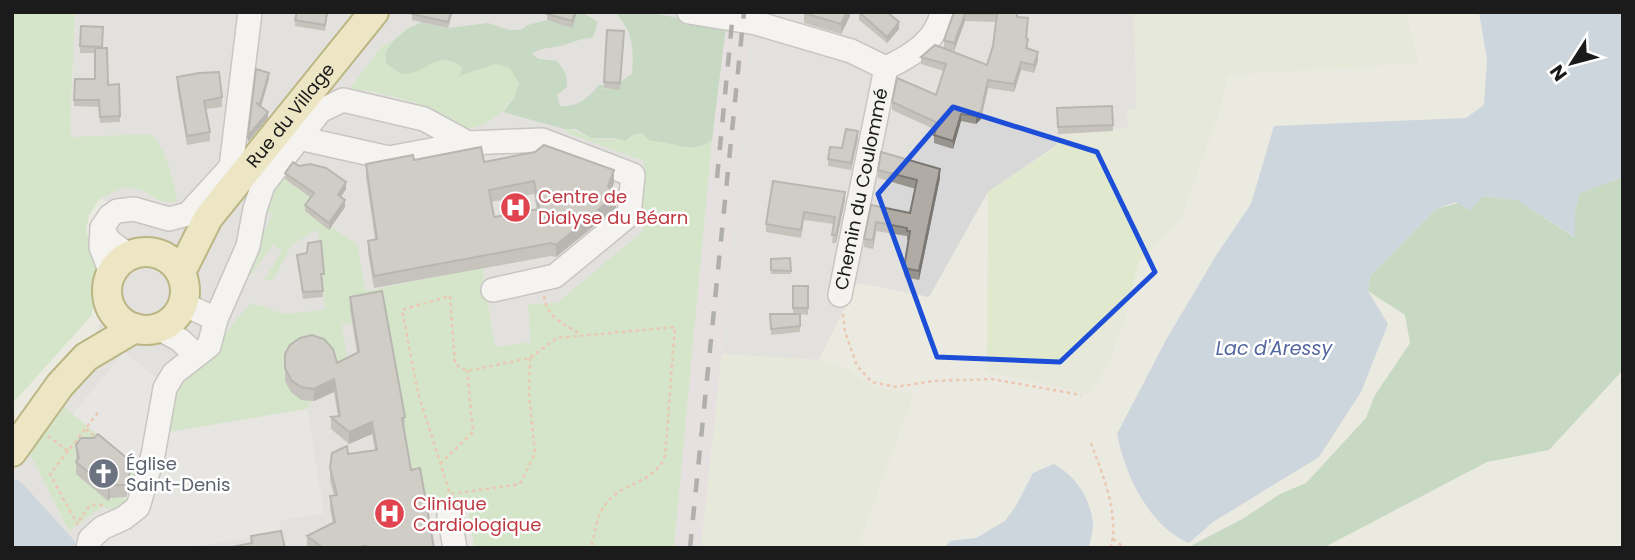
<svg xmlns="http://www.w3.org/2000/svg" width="1635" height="560" font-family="Poppins,sans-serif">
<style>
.residential{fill:#d9d8d8}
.industrial{fill:#e3d4dd}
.farmland{fill:#e0e8ce}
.grass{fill:#b9e0ac;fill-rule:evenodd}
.forest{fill:#9cc69b}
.parking{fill:#e3e3e3}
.water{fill:#a7bed4}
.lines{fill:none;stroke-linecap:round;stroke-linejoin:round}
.river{stroke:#a7bed4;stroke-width:28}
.minor-casing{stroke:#9c9c9c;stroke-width:26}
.major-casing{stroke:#807811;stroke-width:32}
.path{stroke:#e89f76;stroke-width:2.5;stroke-dasharray:3.5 3.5;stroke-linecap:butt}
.minor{stroke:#fff;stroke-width:23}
.major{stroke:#efe2a2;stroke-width:28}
.rail{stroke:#696969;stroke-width:4.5;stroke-dasharray:14 14;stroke-linecap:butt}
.wall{fill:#97948e;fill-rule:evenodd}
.shaded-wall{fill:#7b7874}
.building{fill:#b0aca5;stroke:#7b7874;stroke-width:2;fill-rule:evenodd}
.marked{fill:none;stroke:#1d4ed8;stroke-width:5;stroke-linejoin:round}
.labels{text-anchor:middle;stroke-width:5;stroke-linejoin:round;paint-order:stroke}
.street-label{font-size:18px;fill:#1b1b1b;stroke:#fff}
.health-label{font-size:18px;fill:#be3a42;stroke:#fff;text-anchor:start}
.worship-label{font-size:18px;fill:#5b616d;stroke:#fff;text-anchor:start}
.water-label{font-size:19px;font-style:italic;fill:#54669e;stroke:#fff}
</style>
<rect width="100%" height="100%" fill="#ebeae1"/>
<g class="residential">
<path d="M75,12H727L712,140L674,548H12V452L86,357L108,303L106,287L111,273L102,241L131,209L99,199L72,138L70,128Z"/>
<path d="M751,12H1134L1137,109L1128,128L1063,135L1054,147L988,192L929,297L857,283L819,360L722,354Z"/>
</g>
<path class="industrial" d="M726,27L750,29L722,354L701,548H674L712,140Z"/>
<g class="farmland">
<path d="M1134,12H1405L1419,63L1229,75L1220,110L1182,215L1151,251L1139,261L1124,321L1110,361L1089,394L987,372L988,192L1054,148L1062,135L1128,128L1127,109H1137Z"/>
<path d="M722,354L819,360L851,371L871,386L914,394L857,548H701Z"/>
</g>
<g class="grass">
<path d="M12,12H75L70,128L72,137L150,134C164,143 176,185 177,202H163L139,189L125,187L99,199L89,215L86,230L97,266L92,315L12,404Z"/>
<path d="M394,40L385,53L386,63L399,73C421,66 444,52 463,68L460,75L496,64L510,68C513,72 518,77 518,82C520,93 511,99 506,106C495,122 477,127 459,131L427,116L415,102L362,89L368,100L347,93L381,47Z"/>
<path d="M564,129C575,129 580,134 591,138C602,141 614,138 625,141L634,134L642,133L650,140C674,141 691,156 712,140L674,548H474L467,503L424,509L411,482L350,310L352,323L342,324L349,369L285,370C285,388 295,399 312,401L307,409L163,433L169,405L179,383L207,360L235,321L252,303L284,314L325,310L319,235L315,230L291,246L273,280H264L282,251L273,245L250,276L246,272L272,215L263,210L279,175L306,194L315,197L305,212L329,229L331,227L357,244L366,291L482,268L495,347L531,342L528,304L557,303L642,232L644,161L567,133Z"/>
<path d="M64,407L139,469L130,504L112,509L102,507L69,531L30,454ZM99,447L130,473L131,492L126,498H118L113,494L108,500L76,458L82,451Z"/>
</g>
<g class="forest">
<path d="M577,12L583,13L597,21L596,29L592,38C581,38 574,42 564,45C552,49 542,46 532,54L539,59L557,61C564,70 568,76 567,87L557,95L560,106C579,107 588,98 599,85H604V89H609L632,74C634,47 633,32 615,12H647L726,27L712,140C691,156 674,141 650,141L642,133L634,134L625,141L614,138H591L576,129H564L503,112L514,98L519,84L510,68L495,64L459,76L463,68C435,46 424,79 400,73C396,71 390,66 386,63L385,53L394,40L407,29L422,22L448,28L488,23L509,30H520L528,25L547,20L572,28Z"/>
<path d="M1623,177V370L1549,450L1487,462L1323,548H1187L1244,518L1280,494L1306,483L1366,418L1375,395L1410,343L1405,315L1368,291L1370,276L1436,209L1483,196L1517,200L1574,237L1575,209L1580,193Z"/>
</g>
<g class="parking">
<path d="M124,352L160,381L139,469L73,414Z"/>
<path d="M307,409L324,513L279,521L280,532L184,548H101L106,539L149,509L153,503L155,497L163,433Z"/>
<path d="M467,503L474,548H431L424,509Z"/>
</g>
<g class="water">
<path d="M1479,12H1623V177L1580,193L1575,209V237L1517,200L1483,196L1470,211L1456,202L1436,209L1370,276L1368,291L1388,324L1361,392L1319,457L1213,522L1189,543C1149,526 1125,475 1117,434L1166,340L1217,254L1251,204L1274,126L1466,118L1484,105L1487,60Z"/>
<path d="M1054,464C1076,476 1091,499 1093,525C1093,532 1090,540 1089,548H944L950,541L976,538L1005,521L1016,506L1033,473Z"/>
</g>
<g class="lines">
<g class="river">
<path d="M12,493L62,548"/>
<path d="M13,499L28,548"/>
</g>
<defs>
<g id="minor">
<path d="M689,12L756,23L851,51L886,68C911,56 937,41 942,12"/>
<path d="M299,138L389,158L468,143"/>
<path d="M102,228L109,241L130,256"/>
<path d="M111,273L101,247L102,228L110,216L117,211L134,209L169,219L188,214L231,167L250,12"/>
<path id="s1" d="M840,295L886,68"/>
<path d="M183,304L216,319"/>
<path d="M160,329L180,340L196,355"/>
<path d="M449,515L455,548"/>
<path d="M88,548L90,539L102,528L124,518L138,507L153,455L165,388L174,373L209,346L216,319L248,246L255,209L263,185L320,111L343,100L424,119L468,143L542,140L633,175L629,215L555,276L493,290"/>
</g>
<g id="major">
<circle cx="146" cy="291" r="39"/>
<path id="s2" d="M181,272L208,218L374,12"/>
<path d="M12,452L60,385L86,357L135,328"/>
</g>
</defs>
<use href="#minor" class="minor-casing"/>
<use href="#major" class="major-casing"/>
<g class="path">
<path d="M544,296C546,317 565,325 581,334"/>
<path d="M843,314L845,332L857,366L872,382L896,387L933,381L992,379L1081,395"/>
<path d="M530,358L529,395L535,453L520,484L450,494L418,393L402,310L450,296L455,364L467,371L530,358L557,338L675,327L665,456C656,482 624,482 607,502C597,514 595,533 591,548"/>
<path d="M86,429L98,439"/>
<path d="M48,436L68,451L100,410"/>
<path d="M1091,443C1103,476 1119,512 1111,548"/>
<path d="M68,451L50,474L78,525"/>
<path d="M440,464L473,432L467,371"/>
<path d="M79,521C87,510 88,501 105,506"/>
<path d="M1113,539L1125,548"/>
</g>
<use href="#minor" class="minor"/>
<use href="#major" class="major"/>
<g class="rail">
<path d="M717,178L733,12"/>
<path d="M690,548L744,12"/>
</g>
</g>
<g class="wall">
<path d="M328,12L325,31L295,26V20Z"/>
<path d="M412,12H453L448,28L412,20Z"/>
<path d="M548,12H577L572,28L547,20Z"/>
<path d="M796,12H850V16L841,34L804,23V14Z"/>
<path d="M954,12H1018L1017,17L1028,26L1027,38L1028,47V49L1038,60L1034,73L1021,70L1014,92L988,88L981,119L976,124L961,121L953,149L934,143V135L936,130L892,110V102L936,95L944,71L921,64V57L987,65L993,46L996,22L965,21L954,51L944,48V40Z"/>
<path d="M859,13L899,29L887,43L859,20Z"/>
<path d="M81,26L102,48L108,85L120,116V122L100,123L99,107L74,106L75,79H95V53H80Z"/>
<path d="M624,38L620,90L604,88V82Z"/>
<path d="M177,77L222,97V107L206,109L210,132V141L187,145L177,87Z"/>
<path d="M1112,106L1113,131L1058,134L1057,108Z"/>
<path d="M858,138L851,170L828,166V159Z"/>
<path d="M414,160L484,162L614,183L611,190L616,208L556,257L551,256L374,288L368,253V241L375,239L366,177V164ZM534,194L537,210L494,217L491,202Z"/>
<path d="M299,166L346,189L341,197L345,207L329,230L305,211V205L310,197L285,179V173Z"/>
<path d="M878,170L940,178L919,280L904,277V268L908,240H907V236L876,231L873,249L864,247V239L871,205L910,213L916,189L878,178Z"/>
<path d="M845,200L836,243H832L834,224L804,220L801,238L766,232V224Z"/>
<path d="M297,255L324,280L322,281L323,297L303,299L297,261Z"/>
<path d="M790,258L791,274H771V259Z"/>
<path d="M793,286H808V315L800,314V332L771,335L770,314H793Z"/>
<path d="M350,297L405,417L404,430L411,470L434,548H307V536L333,523L330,509V496L334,495L330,481V468L348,454L375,450L372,434L349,444L331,429V417H338L334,392L314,401L301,400L291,392L285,381V354L337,363L357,353L350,309Z"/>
<path d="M76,445L130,484L126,497L110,498L108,501L76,474Z"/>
</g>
<g class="shaded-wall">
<path d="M575,12H577L572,28V21Z"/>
<path d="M847,12H850V16L841,34V24Z"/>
<path d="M965,14V21L954,51V43Z"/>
<path d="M899,22V29L887,43V37Z"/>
<path d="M1038,52V60L1034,73V65Z"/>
<path d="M1021,62V70L1014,92V84Z"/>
<path d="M269,73V79L260,110V104Z"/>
<path d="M988,80V88L981,119L976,124V116Z"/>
<path d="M268,112V118L248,142V136Z"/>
<path d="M961,114V121L953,149V141Z"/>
<path d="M858,131V138L851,170V163Z"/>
<path d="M940,169V178L919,280V271Z"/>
<path d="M614,170V183L608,198V186Z"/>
<path d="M346,182V189L338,201V195Z"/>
<path d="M845,192V200L836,243V235Z"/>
<path d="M616,195V208L556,257V245Z"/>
<path d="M345,200V207L329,230V223Z"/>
<path d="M876,222V231L873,249V240Z"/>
<path d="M334,379V392L314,401V389Z"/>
<path d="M372,422V434L349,444V432Z"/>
<path d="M130,472V484L126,497V485Z"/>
<path d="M110,485V498L108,501V488Z"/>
</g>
<g class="building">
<path d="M297,12H327L325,25L295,20Z"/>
<path d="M412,12H451L448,22L412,14Z"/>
<path d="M548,12H575L572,21L547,14Z"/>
<path d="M805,12H847L841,24L804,13Z"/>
<path d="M859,12H887L899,22L887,37Z"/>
<path d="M954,12H1017V17L1028,18L1026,38L1028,39L1026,48L1038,52L1034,65L1021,62L1014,84L988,80L981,111L976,116L961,114L953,141L934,135L938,123L892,102L897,78L936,95L946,64L921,57L935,45L987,65L993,46L997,14H965L954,43L944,40Z"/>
<path d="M81,26L103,27L102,47L80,46Z"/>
<path d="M607,30L624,31L620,83L604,82Z"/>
<path d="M95,48H107L108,85L119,84L120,116L100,117L99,100H74L75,79H95Z"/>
<path d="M256,69L269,73L260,104L256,103L268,112L248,136Z"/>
<path d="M219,72L222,97L204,101L210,132L187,136L177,77L199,73Z"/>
<path d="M1112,106L1113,125L1058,127L1057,108Z"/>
<path d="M846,129L858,131L851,163L828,159L830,147L842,148Z"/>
<path d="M544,145L614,170L608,186L616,195L556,245L551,243L374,276L368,241L377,239L366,164L413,155L414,160L481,147L484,162L535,152ZM534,181L539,209L494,217L489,190Z"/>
<path d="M881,152L940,169L919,271L904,268L910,231H907V228L876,222L873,240L864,239L871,205L910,213L917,180L878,170Z"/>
<path d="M293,162L299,166L310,164L326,168L346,182L338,195L345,200L329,223L305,205L314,193L285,173Z"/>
<path d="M773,181L845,192L836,235H832L835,217L804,212L801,230L766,224Z"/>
<path d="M321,241L324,274H321L323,291L303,292L297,255L307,253L308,243Z"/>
<path d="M790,258L791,271L771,270V259Z"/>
<rect x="793" y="286" width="15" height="22"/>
<path d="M382,291L405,417L402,418L411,470L420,468L434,548H366V546L354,548H323L307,536L335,522L330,496L337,495L330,468L332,453L347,446L348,454L377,450L372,422L349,432L331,417L340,416L334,379L314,389L301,387L291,380L285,368V354L290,345L300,338L312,335L324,339L333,349L337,363L359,352L350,297Z"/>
<path d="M770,314H800V326L771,329Z"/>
<path d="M98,434L128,459L130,472L126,485H110L108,488L76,462L79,458L76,445L81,438H94Z"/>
<path d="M281,531L285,548H227L252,543L251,536Z"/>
</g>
<path d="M0 0H1635V560H0ZM953,107L1097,152L1155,272L1060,362L937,357L878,194Z" fill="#ebeae1" fill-opacity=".55" fill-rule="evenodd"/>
<path class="marked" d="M953,107L1097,152L1155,272L1060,362L937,357L878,194Z"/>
<defs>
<symbol id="hospital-disc" viewBox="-11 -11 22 22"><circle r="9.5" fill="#e0444e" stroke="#fff"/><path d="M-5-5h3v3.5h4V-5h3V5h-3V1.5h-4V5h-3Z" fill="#fff"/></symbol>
<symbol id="church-disc" viewBox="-11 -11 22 22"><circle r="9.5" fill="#6b7280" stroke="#fff"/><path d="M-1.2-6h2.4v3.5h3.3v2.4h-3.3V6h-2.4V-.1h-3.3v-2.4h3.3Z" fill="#fff"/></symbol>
</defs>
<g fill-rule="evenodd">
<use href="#hospital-disc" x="498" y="190" width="35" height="35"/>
<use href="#church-disc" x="86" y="456" width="35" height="35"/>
<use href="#hospital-disc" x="372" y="496" width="35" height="35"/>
</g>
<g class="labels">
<g class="street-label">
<text dy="6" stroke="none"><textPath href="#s2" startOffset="192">Rue du Village</textPath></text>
<text dy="6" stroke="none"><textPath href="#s1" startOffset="108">Chemin du Coulommé</textPath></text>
</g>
<g class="health-label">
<text x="538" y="203">Centre de<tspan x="538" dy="21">Dialyse du Béarn</tspan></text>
<text x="413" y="510">Clinique<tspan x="413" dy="21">Cardiologique</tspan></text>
</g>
<g class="worship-label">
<text x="126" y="470">Église<tspan x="126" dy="21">Saint-Denis</tspan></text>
</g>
<g class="water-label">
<text x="1274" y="355">Lac d'Aressy</text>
</g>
</g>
<rect width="1635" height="560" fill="none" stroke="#1b1b1b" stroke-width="28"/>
<g transform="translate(1572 63) rotate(234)" stroke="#ffffff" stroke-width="5" paint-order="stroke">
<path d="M0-5L12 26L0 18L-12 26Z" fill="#1b1b1b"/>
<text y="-10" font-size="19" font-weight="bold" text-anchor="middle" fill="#1b1b1b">N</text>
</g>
</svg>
